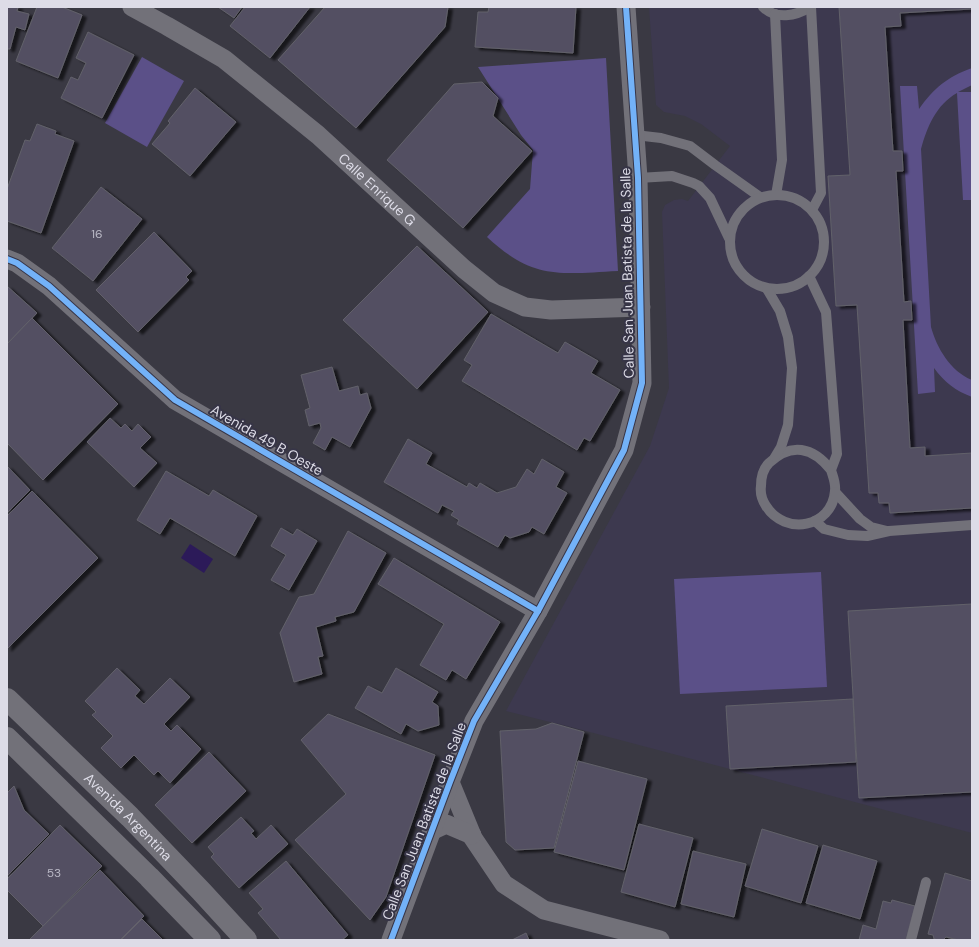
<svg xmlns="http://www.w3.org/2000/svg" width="979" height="947" font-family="'DM Sans',sans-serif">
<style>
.built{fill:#3d394f}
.green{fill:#5b5088}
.water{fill:#2c1a59}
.building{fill:#535062;stroke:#62616a;filter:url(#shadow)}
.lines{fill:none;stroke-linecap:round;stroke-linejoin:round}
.lane{stroke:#727179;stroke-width:10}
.street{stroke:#727179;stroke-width:19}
.secondary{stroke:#727179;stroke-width:22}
.cycleway-casing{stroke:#373547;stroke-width:8}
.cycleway{stroke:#73b2f8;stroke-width:6}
.labels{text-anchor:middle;stroke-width:4;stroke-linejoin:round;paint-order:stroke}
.number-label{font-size:12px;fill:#bab9c6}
.street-label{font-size:14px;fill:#dddce7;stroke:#373547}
</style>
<defs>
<filter id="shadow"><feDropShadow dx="4.5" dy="2.5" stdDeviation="1" flood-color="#0009"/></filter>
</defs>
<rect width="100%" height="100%" fill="#3a3943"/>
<path class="built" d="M649,7H972V833L586,731L506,711L650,446L669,388L662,212L665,205L674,200L682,199L688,201L730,146L701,124L685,116L664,112L656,105Z"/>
<g class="green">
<path d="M142,57L184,81L147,147L105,123Z"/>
<path d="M606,58L618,271C560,274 533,280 487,237L530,189L533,150L521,135L478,67Z"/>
<path d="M972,68V85L958,92H972V200H963L957,93C936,105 927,127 921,149L931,327C937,348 950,371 972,380V397C956,391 944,382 934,368L935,392L918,394L900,86H917L919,109C934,88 947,77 972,68Z"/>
<path d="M821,572L827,687L680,694L674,579Z"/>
</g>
<path class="water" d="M190,544L213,559L204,573L181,558Z"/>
<g class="building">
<path d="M7,7H18L17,11L29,14L25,30L16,27L10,49H7Z"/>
<path d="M37,7H62L82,15L58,78L16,61Z"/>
<path d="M218,7H242L234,18Z"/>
<path d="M245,7H310L270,58L230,26Z"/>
<path d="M325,7H448L445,27L356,128L278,60Z"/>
<path d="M489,7H576L573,53L475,47L478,12H488Z"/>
<path d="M839,7H972V9L900,13L901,26L885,27L893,151H902L903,171H896L904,302L911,301L912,320H903L910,448L925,447V456L972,453V508L890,513L889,503H879L878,493H869L857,305L836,306L828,176L850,175Z"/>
<path d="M88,32L134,55L102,118L61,98L71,77L78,80L86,63L76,58Z"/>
<path d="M482,82L498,98L493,116L532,151L463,228L387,160L454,84Z"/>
<path d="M195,88L236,122L190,176L152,144L170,123L168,121Z"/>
<path d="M37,124L56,131L55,134L74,141L41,233L7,221V189L25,140L30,141Z"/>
<path d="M101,187L142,219L93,281L52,248Z"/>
<path d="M154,232L192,271L186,277L189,280L138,332L96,290Z"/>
<path d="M417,246L488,312L417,389L343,320Z"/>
<path d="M7,286L37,313L7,344Z"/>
<path d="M491,314L558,353L565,342L598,361L591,373L620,390L590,441L584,438L577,450L462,381L472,365L464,360Z"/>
<path d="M32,318L118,404L43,480L7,443V344Z"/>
<path d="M332,367L339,391L358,386L360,395L367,393L371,408L350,447L332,437L325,450L313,443L321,428L320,423L309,426L305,410L310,408L301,375Z"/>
<path d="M110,418L121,428L125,424L132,431L138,424L151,437L140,448L157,463L134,487L87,442Z"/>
<path d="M408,439L432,453L426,464L467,487L469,483L477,488L480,483L497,493L516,487L527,469L534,474L542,459L564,472L556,487L567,493L544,534L532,527L529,532L510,538L505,535L498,547L457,524L459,520L451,515L454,511L442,505L438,513L384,482Z"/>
<path d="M7,466L30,490L7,513Z"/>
<path d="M166,471L209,496L213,490L257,516L235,556L170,518L160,534L137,520Z"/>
<path d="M32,491L98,558L7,649V516Z"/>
<path d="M281,528L293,535L297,529L317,541L289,590L271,580L286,555L271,546Z"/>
<path d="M348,531L386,553L354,612L335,617L336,621L316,627L323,656L318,657L322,674L294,682L280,633L299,597L314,594Z"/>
<path d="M394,558L500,622L466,679L452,670L446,680L420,665L444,624L378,584Z"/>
<path d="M972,604V792L859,798L848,611Z"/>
<path d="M117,668L140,690L135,696L144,704L170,678L190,697L164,724L171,731L177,725L201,749L170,783L158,771L154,775L134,755L121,768L101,748L113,736L92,715L96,712L85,701Z"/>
<path d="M396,668L438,692L432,702L438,706L439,725L418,731L406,724L401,734L355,708L368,686L382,693Z"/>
<path d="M853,699L856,762L730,769L726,706Z"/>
<path d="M328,714L435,755L386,897L370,920L295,840L346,794L301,740Z"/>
<path d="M552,723L584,732L554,848L515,850L506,842L500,731L536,729Z"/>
<path d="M209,752L246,791L192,843L155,805Z"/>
<path d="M578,761L647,779L624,870L554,852Z"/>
<path d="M14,786L24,810L49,834L7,876V793Z"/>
<path d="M241,817L254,831L251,833L256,839L271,825L288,844L239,888L211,857L214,854L208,847Z"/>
<path d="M639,824L693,838L675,907L621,892Z"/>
<path d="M60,825L102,866L43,926L7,890V879Z"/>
<path d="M762,829L818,846L801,903L745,886Z"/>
<path d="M823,845L877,861L860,919L806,903Z"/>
<path d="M693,851L746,864L734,917L681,904Z"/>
<path d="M286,861L348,935L342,940H281L258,913L263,909L249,893Z"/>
<path d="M100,870L144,916L120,940H29Z"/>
<path d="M945,873L972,881V940H958L946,937L943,940H938L934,939L933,935L928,934Z"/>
<path d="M892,900L915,906L906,940H859L863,925L876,929L883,901L891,903Z"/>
<path d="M142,919L163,940H121Z"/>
<path d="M526,933L529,940H512Z"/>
</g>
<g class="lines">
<g class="lane">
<path d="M763,7C776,20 796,16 810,7"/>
<path d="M811,7L821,193L812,210"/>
<path d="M775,14L782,160L776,195"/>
<path d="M635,135L661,138L690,146L715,165L760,197"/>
<path d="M638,178L672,176L693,183L699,186L710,198L729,238"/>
<circle cx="777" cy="242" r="47"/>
<path d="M809,276L826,312L837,454L831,470C833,477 836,483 835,491C832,528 785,536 766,506C762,500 760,493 761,486C761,478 763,469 769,463C791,442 813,447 831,470"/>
<path d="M767,289L780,311L788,337L792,368L788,425L781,447L775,457"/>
<path d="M835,492L860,519L871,527L887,531"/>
<path d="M815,521L824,529L848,535L867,536L889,531L972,525"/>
<path d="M911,940L926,882"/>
</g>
<g class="street">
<path id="s1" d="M132,7L167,26L224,59L318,135L464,269L494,293L525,307L551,310L641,307"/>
<path d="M7,259L17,263L49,286L175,400L538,611"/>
<path d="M450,782L473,838L504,884L544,910L660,940"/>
<path d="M433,830L446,824L472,835"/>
<path d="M391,940L450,782L474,721L538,611L624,450L642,383L638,178L626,7"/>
</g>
<g class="secondary">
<path id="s2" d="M7,699L130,817L201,891L246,940"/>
<path d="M7,738L149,877L210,940"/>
</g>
<defs>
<g id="cycleway">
<path d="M7,259L17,263L49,286L175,400L538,611"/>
<path d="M391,940L450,782L474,721L538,611L624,450L642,383L638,178L626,7"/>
</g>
</defs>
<use href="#cycleway" class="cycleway-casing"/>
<use href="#cycleway" class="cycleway"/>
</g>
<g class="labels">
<g class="number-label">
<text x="97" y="238">16</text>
<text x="54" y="877">53</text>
</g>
<g class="street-label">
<text dy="5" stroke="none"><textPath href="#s1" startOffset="307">Calle Enrique G</textPath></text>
<text transform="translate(627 273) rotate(-91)" y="5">Calle San Juan Batista de la Salle</text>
<text transform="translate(267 440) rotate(30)" y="5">Avenida 49 B Oeste</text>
<text dy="5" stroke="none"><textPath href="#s2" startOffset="169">Avenida Argentina</textPath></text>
<text transform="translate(424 821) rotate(-69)" y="5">Calle San Juan Batista de la Salle</text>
</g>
</g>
<rect width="979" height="947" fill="none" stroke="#dddce7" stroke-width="16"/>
</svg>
